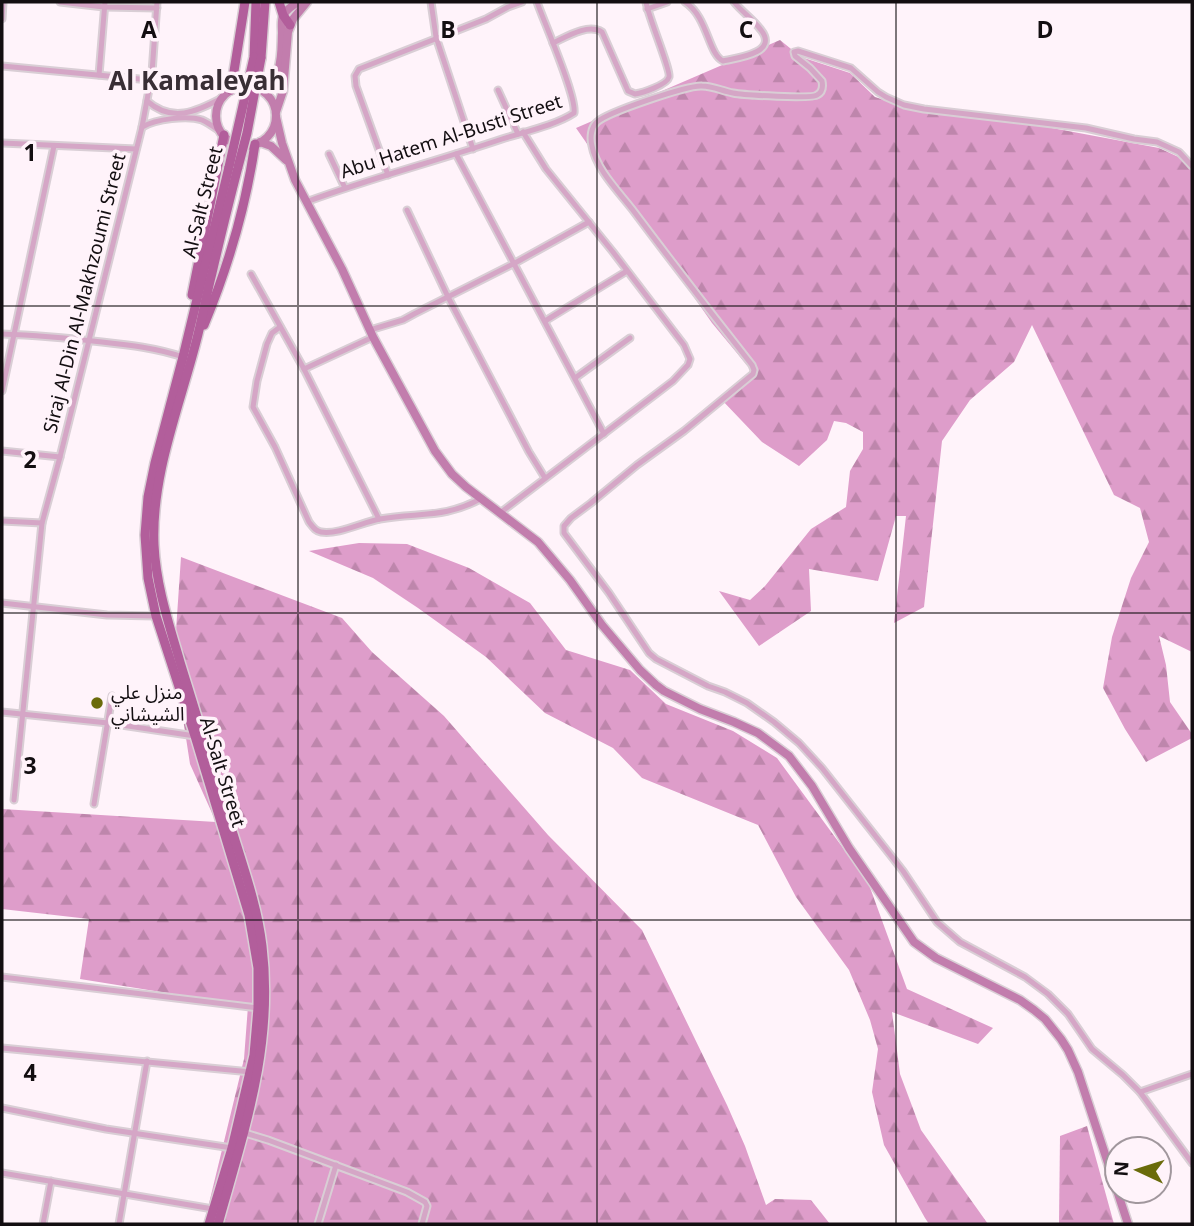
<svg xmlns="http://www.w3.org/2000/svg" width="1194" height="1226" font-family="Georgia,'Noto Sans Arabic',serif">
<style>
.forest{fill:url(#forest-firs)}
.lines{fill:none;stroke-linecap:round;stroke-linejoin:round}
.street-casing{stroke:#d9ced5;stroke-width:9}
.secondary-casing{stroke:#d9ced5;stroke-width:11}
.primary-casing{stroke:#d9ced5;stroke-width:12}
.street{stroke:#d5a6c6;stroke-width:5}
.secondary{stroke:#c27dad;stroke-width:8}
.primary{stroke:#b25e9b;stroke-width:9}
.primary-bridge-casing{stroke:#d9ced5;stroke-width:12;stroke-linecap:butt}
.primary-bridge{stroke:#b25e9b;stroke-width:9}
.grid{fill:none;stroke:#130e11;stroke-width:2;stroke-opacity:0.55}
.poi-dot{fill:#6a6b0a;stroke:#fff3fa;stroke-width:2.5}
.labels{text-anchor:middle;stroke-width:7;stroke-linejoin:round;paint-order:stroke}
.street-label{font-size:19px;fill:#130e11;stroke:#fff3fa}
.poi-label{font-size:19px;fill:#130e11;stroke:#fff3fa;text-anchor:start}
.district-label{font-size:26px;font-weight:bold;fill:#392e35;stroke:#fff3fa}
.grid-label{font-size:23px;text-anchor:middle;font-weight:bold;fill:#130e11;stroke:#fff3fa;stroke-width:7;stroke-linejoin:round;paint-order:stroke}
</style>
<defs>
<pattern id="forest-firs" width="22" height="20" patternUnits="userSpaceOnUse" patternTransform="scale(1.75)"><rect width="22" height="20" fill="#de9dca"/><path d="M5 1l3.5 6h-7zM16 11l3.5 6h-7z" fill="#be86ac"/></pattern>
</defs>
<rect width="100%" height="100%" fill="#fff3fa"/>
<g class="forest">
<path d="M780,40L801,57L850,73L875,97L906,107L1014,121L1159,148L1185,160L1192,171V652L1159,636L1166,665L1170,702L1192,734V738L1146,762L1125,729L1103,688L1112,637L1131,578L1149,542L1140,508L1114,495L1032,325L1014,362L970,400L942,441L924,607L894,623L906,516H896L878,581L809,569L811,611L759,646L719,591L750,600L765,586L811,529L846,507L850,471L863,449V432L846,423L834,421L827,440L799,466L762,442L720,398L756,376L712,323L576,128Z"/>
<path d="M359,543L407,544L469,568L530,603L566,650L630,670L666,704L733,731L777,758L868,882L907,989L993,1028L978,1044L892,1012L900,1074L921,1130L988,1224H929L925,1218L884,1145L872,1092L878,1049L870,1020L849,970L796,897L758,825L642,778L613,748L545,713L486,657L418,608L373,578L309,551Z"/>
<path d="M181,557L342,618L372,652L444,716L548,835L642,930L727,1105L745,1146L766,1205L775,1199L811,1200L830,1224H204L244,1059L248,1006L80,979L89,919L2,909V809L216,822L190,764L174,660Z"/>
<path d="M1087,1126L1114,1224H1059L1060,1136Z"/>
</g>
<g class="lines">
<defs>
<g id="street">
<path d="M60,2L104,7L157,8"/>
<path d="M431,2L436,37L473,149"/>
<path d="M685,2C708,17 708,54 723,61C737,58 779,53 761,30C753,19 742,12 734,2"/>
<path d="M647,9L667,2"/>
<path d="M2,19L3,2"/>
<path d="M553,43C566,37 588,23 602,32L628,91L635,94C642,93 667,85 669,77C671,70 648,16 646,2"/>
<path d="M2,66L150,80"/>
<path d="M99,75L105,2"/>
<path d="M498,90L518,134"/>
<path d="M147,101C172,123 196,112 222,98"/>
<path d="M142,127C156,119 187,115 202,120C209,123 215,128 221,132"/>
<path d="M2,143L136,149"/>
<path d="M329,154L345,188"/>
<path d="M456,154L604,434"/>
<path d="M1192,166L1179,152L1157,142L1134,139L1086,128L924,109L904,105L886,97L878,92L851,68L798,51L794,52L795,56L810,68L822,81C823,86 823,92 817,95C812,99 743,95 733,93C722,91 713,86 702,86C688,85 608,112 597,122C591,127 590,138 592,146C596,169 618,191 632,209C671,261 711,313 752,365L754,370L753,374L684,431L637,465L591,503L571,518L564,526V533L609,593L649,653L656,659L708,686L725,692L747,703L774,722L799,743L822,768L903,871L937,922L960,942L1025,977L1048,994L1068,1014L1092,1049L1123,1075L1140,1092L1192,1163"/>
<path d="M388,175L356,86L355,76L359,69L486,19L508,7L522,2"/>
<path d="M306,202C371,178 437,161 502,139C524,132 556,125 574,113C577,97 544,22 537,2"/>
<path d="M407,210L448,297L529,452L545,478"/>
<path d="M251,274L304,369L379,519"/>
<path d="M545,321L627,271"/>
<path d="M280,327L272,333L267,344L257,381L253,407L275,447L309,522C313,527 315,531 321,532C338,535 363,522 380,519C418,512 445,519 482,498"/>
<path d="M370,330L403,320L414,314L515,263L589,222"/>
<path d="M2,334C35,335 68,338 102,342C130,345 156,348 183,357"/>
<path d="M304,369L373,337"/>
<path d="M575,378L630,338"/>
<path d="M2,391L54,146"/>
<path d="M2,451L60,457"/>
<path d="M500,513L673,381L688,365L690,359L684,345L613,252L546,169L523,132"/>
<path d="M2,521L42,523"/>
<path d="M2,603L107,615L155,616"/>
<path d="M2,712L108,723L195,736"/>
<path d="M14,800L42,523L60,457L142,127L152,73L157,2"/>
<path d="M94,804L112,696"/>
<path d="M2,977L258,1008"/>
<path d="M2,1048L251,1072"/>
<path d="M1140,1092L1192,1074"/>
<path d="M2,1108L106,1129L232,1148"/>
<path d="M245,1133L268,1140L407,1192L425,1202L427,1206L422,1224"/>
<path d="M2,1173L213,1209"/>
<path d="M43,1224L51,1181"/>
<path d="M119,1224L147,1061"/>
<path d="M318,1224L336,1165"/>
</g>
<g id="secondary">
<circle cx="246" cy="116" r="30"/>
<path d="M258,88C284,81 281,54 282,33C282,27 281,21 283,16C286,10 293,5 299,2"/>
<path d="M276,112L283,91L288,32L293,19L307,2"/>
<path d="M276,117L282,143L295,180L342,269L373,337L435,451L452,474L466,487L538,542L570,580L602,625L640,670L656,685L664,691L700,709L734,722L758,733L789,756L812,786L849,848L914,942L936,958L1020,1000L1034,1010L1045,1019L1061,1039L1068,1050L1078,1072L1128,1224"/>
<path d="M260,142L271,146L286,160"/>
</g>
<g id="primary">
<path d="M279,2L283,15L290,25"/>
<path d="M254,57L256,2"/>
<path d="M261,58L265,2"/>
<path d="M231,90L245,2"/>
<path d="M192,295L224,135"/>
<path d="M204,325C228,267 246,206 255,144"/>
<path d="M209,1224L232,1148L254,1055L258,1008V968L249,915L195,736L156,616L148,578L145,535L148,497L155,463L183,357L229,167"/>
<path d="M218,1224C244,1130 274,1046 262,946C257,904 242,864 230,824C213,770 197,716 180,662C169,624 156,586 154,545C151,476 179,408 196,342C202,320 206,296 212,273C220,238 229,202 238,167"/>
</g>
</defs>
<use href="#street" class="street-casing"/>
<use href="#secondary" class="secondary-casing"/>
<use href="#primary" class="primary-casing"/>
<use href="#street" class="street"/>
<use href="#secondary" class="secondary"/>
<use href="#primary" class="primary"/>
<defs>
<g id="primary-bridge">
<path d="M229,167L254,57"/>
<path d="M238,167L247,133L261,58"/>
</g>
</defs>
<use href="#primary-bridge" class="primary-bridge-casing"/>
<use href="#primary-bridge" class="primary-bridge"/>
</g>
<path class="grid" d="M298,2V1224M597,2V1224M896,2V1224M2,306H1192M2,613H1192M2,920H1192"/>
<circle class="poi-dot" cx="97" cy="703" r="7"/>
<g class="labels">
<g class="street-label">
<text transform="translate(451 136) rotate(-18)" y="7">Abu Hatem Al-Busti Street</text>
<text transform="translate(202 202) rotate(-76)" y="7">Al-Salt Street</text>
<text transform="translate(84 293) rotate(-76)" y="7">Siraj Al-Din Al-Makhzoumi Street</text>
<text transform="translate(223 772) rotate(73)" y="7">Al-Salt Street</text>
</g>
<g class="poi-label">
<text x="111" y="699">منزل علي<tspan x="111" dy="22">الشيشاني</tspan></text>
</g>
<g class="district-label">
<text x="197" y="90">Al Kamaleyah</text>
</g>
</g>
<g class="grid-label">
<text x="149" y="38">A</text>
<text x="448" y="38">B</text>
<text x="746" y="38">C</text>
<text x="1045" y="38">D</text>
<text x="30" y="161">1</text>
<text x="30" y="468">2</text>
<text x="30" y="774">3</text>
<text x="30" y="1081">4</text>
</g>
<rect width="1194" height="1226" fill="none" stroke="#130e11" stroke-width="7"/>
<g transform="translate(1138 1170) rotate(274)"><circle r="33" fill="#fff3fa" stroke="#a1979d" stroke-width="2"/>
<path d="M0-5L12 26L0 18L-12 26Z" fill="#6a6b0a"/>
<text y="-10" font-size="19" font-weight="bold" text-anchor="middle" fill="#130e11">N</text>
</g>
</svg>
